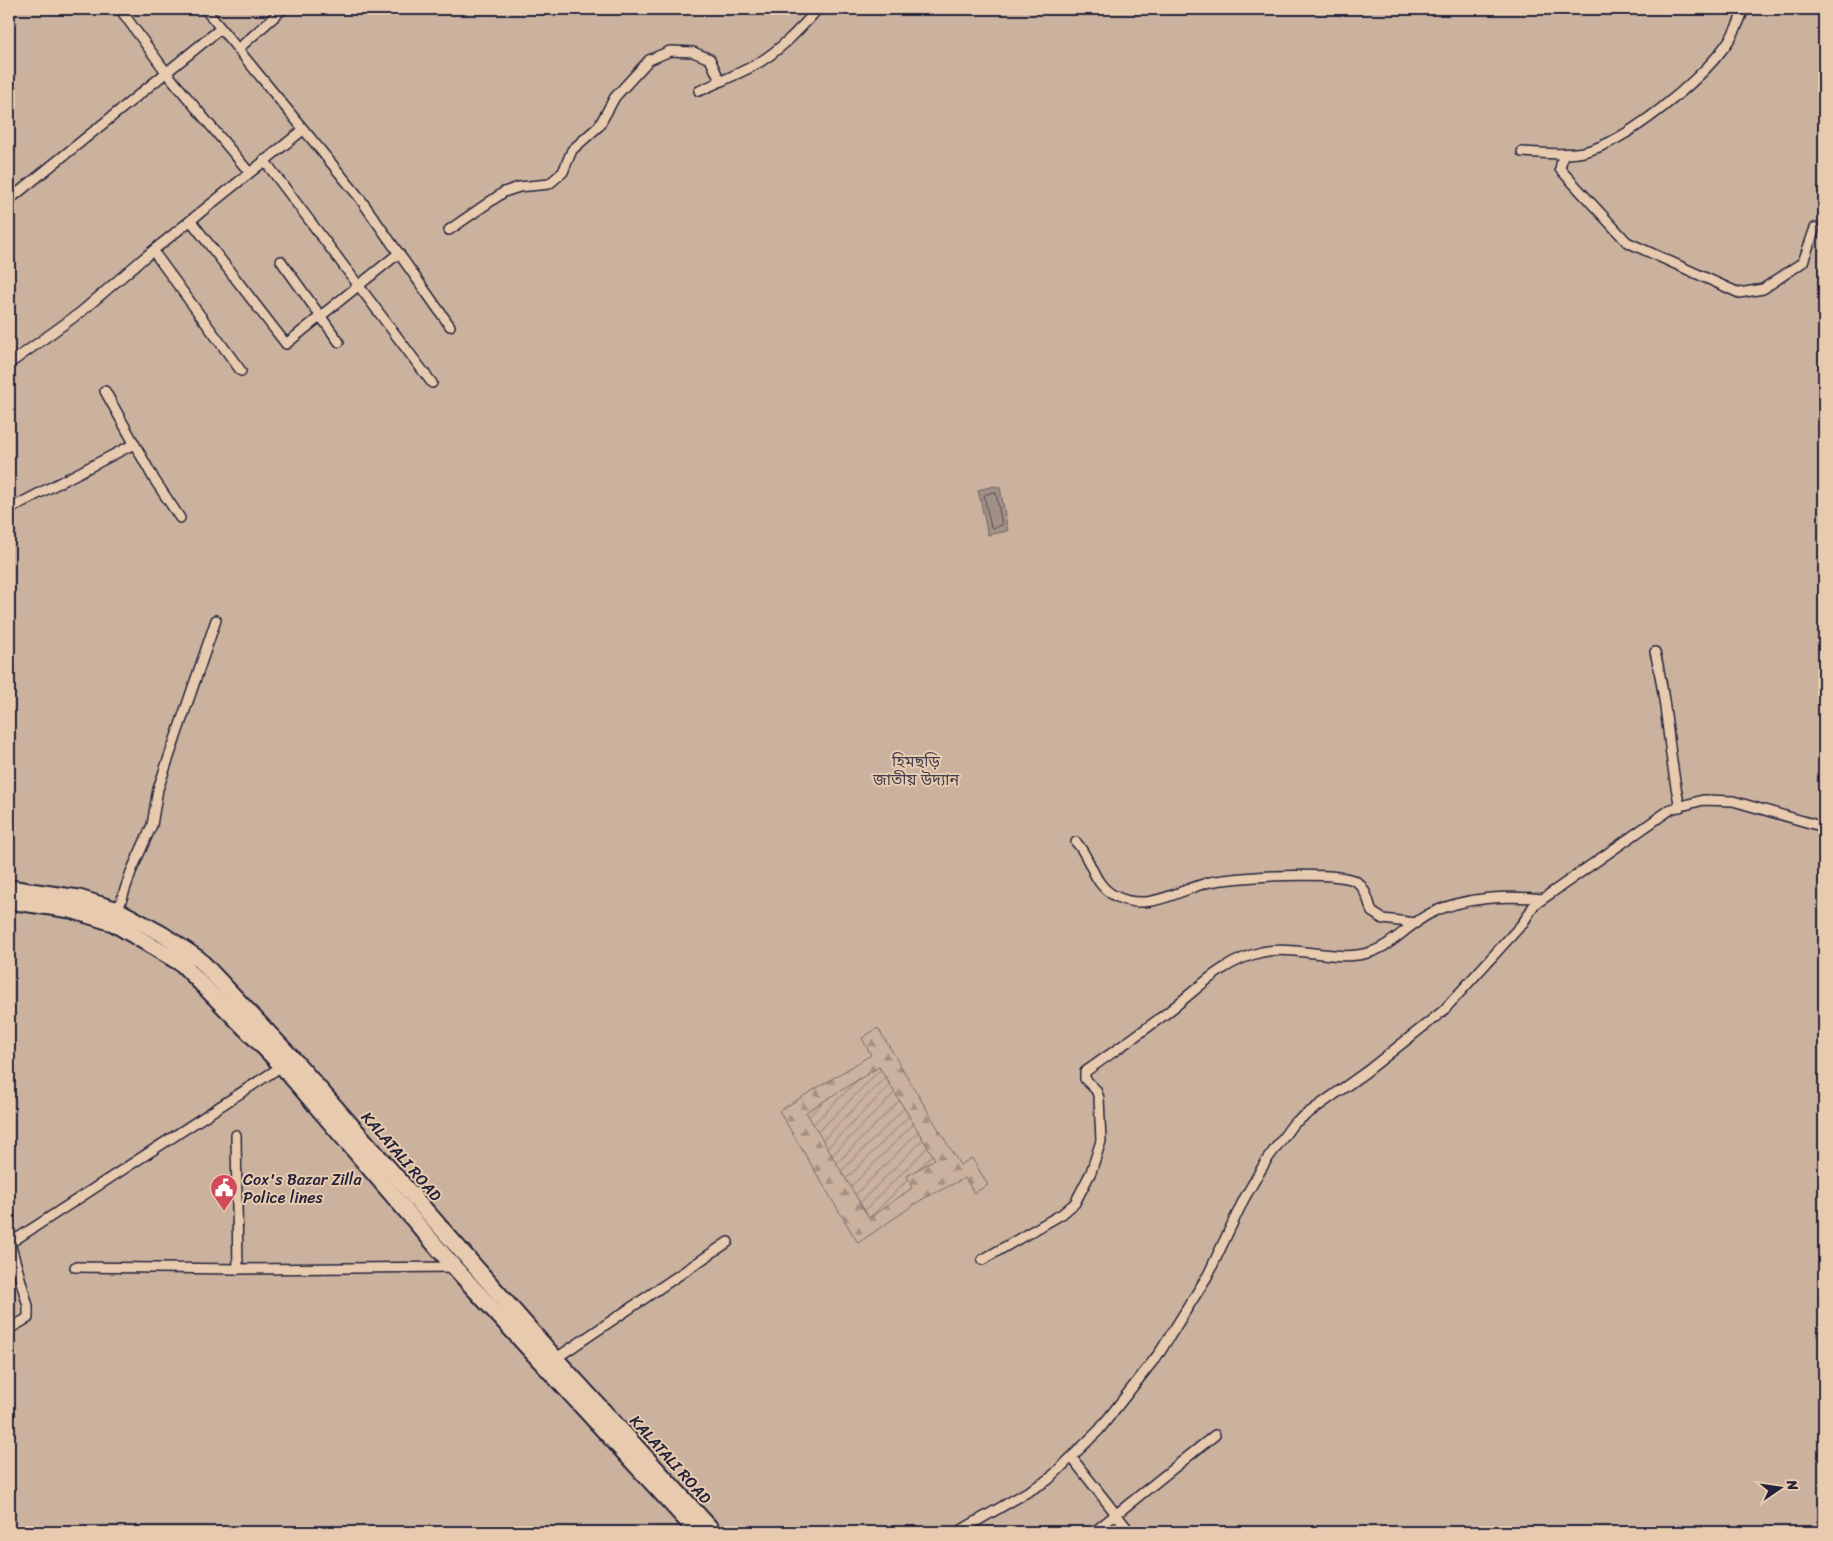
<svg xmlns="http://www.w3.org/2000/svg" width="1833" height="1541" font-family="Sriracha,'Noto Sans Bengali',sans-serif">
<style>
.green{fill:#cbb29e;stroke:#766a6c}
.forest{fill:url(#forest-firs);stroke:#766a6c;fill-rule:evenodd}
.garden{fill:url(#garden-furrows);stroke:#766a6c}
.water{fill:#a28f85;stroke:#6f6367}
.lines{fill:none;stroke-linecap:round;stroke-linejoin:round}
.shore{stroke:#554e59;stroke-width:1}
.minor-casing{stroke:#22223b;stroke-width:12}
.trunk-casing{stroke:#22223b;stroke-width:19}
.minor{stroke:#e8cbaf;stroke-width:9}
.trunk{stroke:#e8cbaf;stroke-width:15}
.labels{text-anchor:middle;stroke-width:4;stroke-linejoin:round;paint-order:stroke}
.park-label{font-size:16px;fill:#443f4f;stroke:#e8cbaf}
.street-label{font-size:16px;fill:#22223b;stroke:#e8cbaf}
.poi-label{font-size:16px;fill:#22223b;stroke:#e8cbaf;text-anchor:start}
</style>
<defs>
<pattern id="forest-firs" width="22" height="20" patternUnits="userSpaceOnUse" patternTransform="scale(1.25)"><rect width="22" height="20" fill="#cbb29e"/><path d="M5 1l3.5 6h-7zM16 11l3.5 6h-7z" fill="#a49082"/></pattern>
<pattern id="garden-furrows" width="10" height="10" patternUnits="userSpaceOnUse" patternTransform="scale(1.25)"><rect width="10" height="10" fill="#cbb29e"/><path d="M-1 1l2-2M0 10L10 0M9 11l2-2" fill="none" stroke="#a49082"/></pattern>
</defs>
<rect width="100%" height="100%" fill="#e8cbaf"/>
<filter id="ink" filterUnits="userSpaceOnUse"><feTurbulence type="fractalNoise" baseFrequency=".02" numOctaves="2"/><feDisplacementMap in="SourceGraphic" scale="10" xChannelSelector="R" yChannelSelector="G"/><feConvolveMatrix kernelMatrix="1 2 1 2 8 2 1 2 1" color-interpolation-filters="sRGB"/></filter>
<g filter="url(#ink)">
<rect class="green" x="9" y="9" width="1815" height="1523"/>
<path class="forest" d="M878,1028L960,1165L972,1158L988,1185L974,1193L965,1178L921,1200L858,1243L779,1111L871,1055L862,1038ZM879,1067L934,1159L907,1176Z"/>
<path class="garden" d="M879,1067L935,1159L907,1176L912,1188L869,1218L806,1112Z"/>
<path class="water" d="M994,486L1000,487L1008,531L988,535L978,490Z"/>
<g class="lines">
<path class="shore" d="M993,492L996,493L1002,525L993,528L991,527L984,496Z"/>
<defs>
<g id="minor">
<path d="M120,9L166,72L249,172"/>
<path d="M205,9L359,197L450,326"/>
<path d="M238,49L283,9"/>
<path d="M699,91C717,83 736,75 753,66C779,52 799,30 818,9"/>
<path d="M1522,152C1542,153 1563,156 1583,152C1626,143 1700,81 1725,46C1734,35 1739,22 1744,9"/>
<path d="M1563,155L1560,169L1627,242L1739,293L1763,289L1803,262L1815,228"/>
<path d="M264,160L432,383"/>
<path d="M9,200L220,29"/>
<path d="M191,221L286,344L399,253"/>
<path d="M449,230L504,192L519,187L549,184L563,172L572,150L599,126L615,97L649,60L670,51L693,52L710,59L720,81"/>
<path d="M153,251L241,371"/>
<path d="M281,261L339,342"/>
<path d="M9,364L81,312L145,257L303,130"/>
<path d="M105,391L154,479L180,518"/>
<path d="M9,509L134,444"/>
<path d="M1655,652C1668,703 1668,756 1680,807"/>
<path d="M1076,842C1092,859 1092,884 1115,896C1148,913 1178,890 1210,882C1233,877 1339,870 1357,882C1366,888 1369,903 1372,912L1383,919L1416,923"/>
<path d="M118,910L131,872L152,825L158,789L216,620"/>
<path d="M236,1135L238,1269"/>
<path d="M982,1260L1062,1214L1075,1203L1091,1172L1101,1141L1099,1098L1096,1090L1085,1079V1072C1113,1052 1141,1033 1168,1012C1198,989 1222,961 1262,952C1297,945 1338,963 1371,952C1393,945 1410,923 1431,913C1464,897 1508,895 1542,899"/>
<path d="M75,1267L238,1269L454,1267"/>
<path d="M9,1329L28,1318V1306L10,1243L282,1066"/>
<path d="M552,1361L728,1242"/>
<path d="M1072,1458L1130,1532"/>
<path d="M958,1532L1048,1480L1099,1430L1160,1352L1208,1275L1244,1199L1266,1161L1293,1124L1366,1072L1443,1011L1523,923L1534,905L1671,809L1703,800L1733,801L1824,827"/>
<path d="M1094,1532L1215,1435"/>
</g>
<g id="trunk">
<path d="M9,888L79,898L118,910L162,934L199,959L294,1060L556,1359L714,1532"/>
<path d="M9,901L71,910L113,923L182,964L282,1066L454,1267L697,1532"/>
</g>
</defs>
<use href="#minor" class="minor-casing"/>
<use href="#trunk" class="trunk-casing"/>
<use href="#minor" class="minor"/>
<use href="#trunk" class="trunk"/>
</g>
</g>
<defs>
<symbol id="civic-pin" viewBox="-11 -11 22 30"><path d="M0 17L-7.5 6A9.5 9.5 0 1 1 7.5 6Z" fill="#d1495b" stroke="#e8cbaf"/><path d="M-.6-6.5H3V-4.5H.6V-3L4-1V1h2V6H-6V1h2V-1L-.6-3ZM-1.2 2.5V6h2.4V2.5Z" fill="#fff"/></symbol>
</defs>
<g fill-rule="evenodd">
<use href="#civic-pin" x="208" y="1172" width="32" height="43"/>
</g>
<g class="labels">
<g class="park-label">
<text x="916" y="767">হিমছড়ি<tspan x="916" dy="18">জাতীয় উদ্যান</tspan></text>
</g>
<g class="street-label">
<text transform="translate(402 1156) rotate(49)" y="6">KALATALI ROAD</text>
<text transform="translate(671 1459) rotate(48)" y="6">KALATALI ROAD</text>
</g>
<g class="poi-label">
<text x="243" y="1185">Cox's Bazar Zilla<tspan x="243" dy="18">Police lines</tspan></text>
</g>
</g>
<rect width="1833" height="1541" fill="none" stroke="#e8cbaf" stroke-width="30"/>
<rect x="15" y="15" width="1803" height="1511" fill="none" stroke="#22223b" stroke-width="2" filter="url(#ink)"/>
<g transform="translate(1780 1488) rotate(77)" stroke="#e8cbaf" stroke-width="4" paint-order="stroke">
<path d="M0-4L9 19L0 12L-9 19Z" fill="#22223b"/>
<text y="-8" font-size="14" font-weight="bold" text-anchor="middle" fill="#22223b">N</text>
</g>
</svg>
